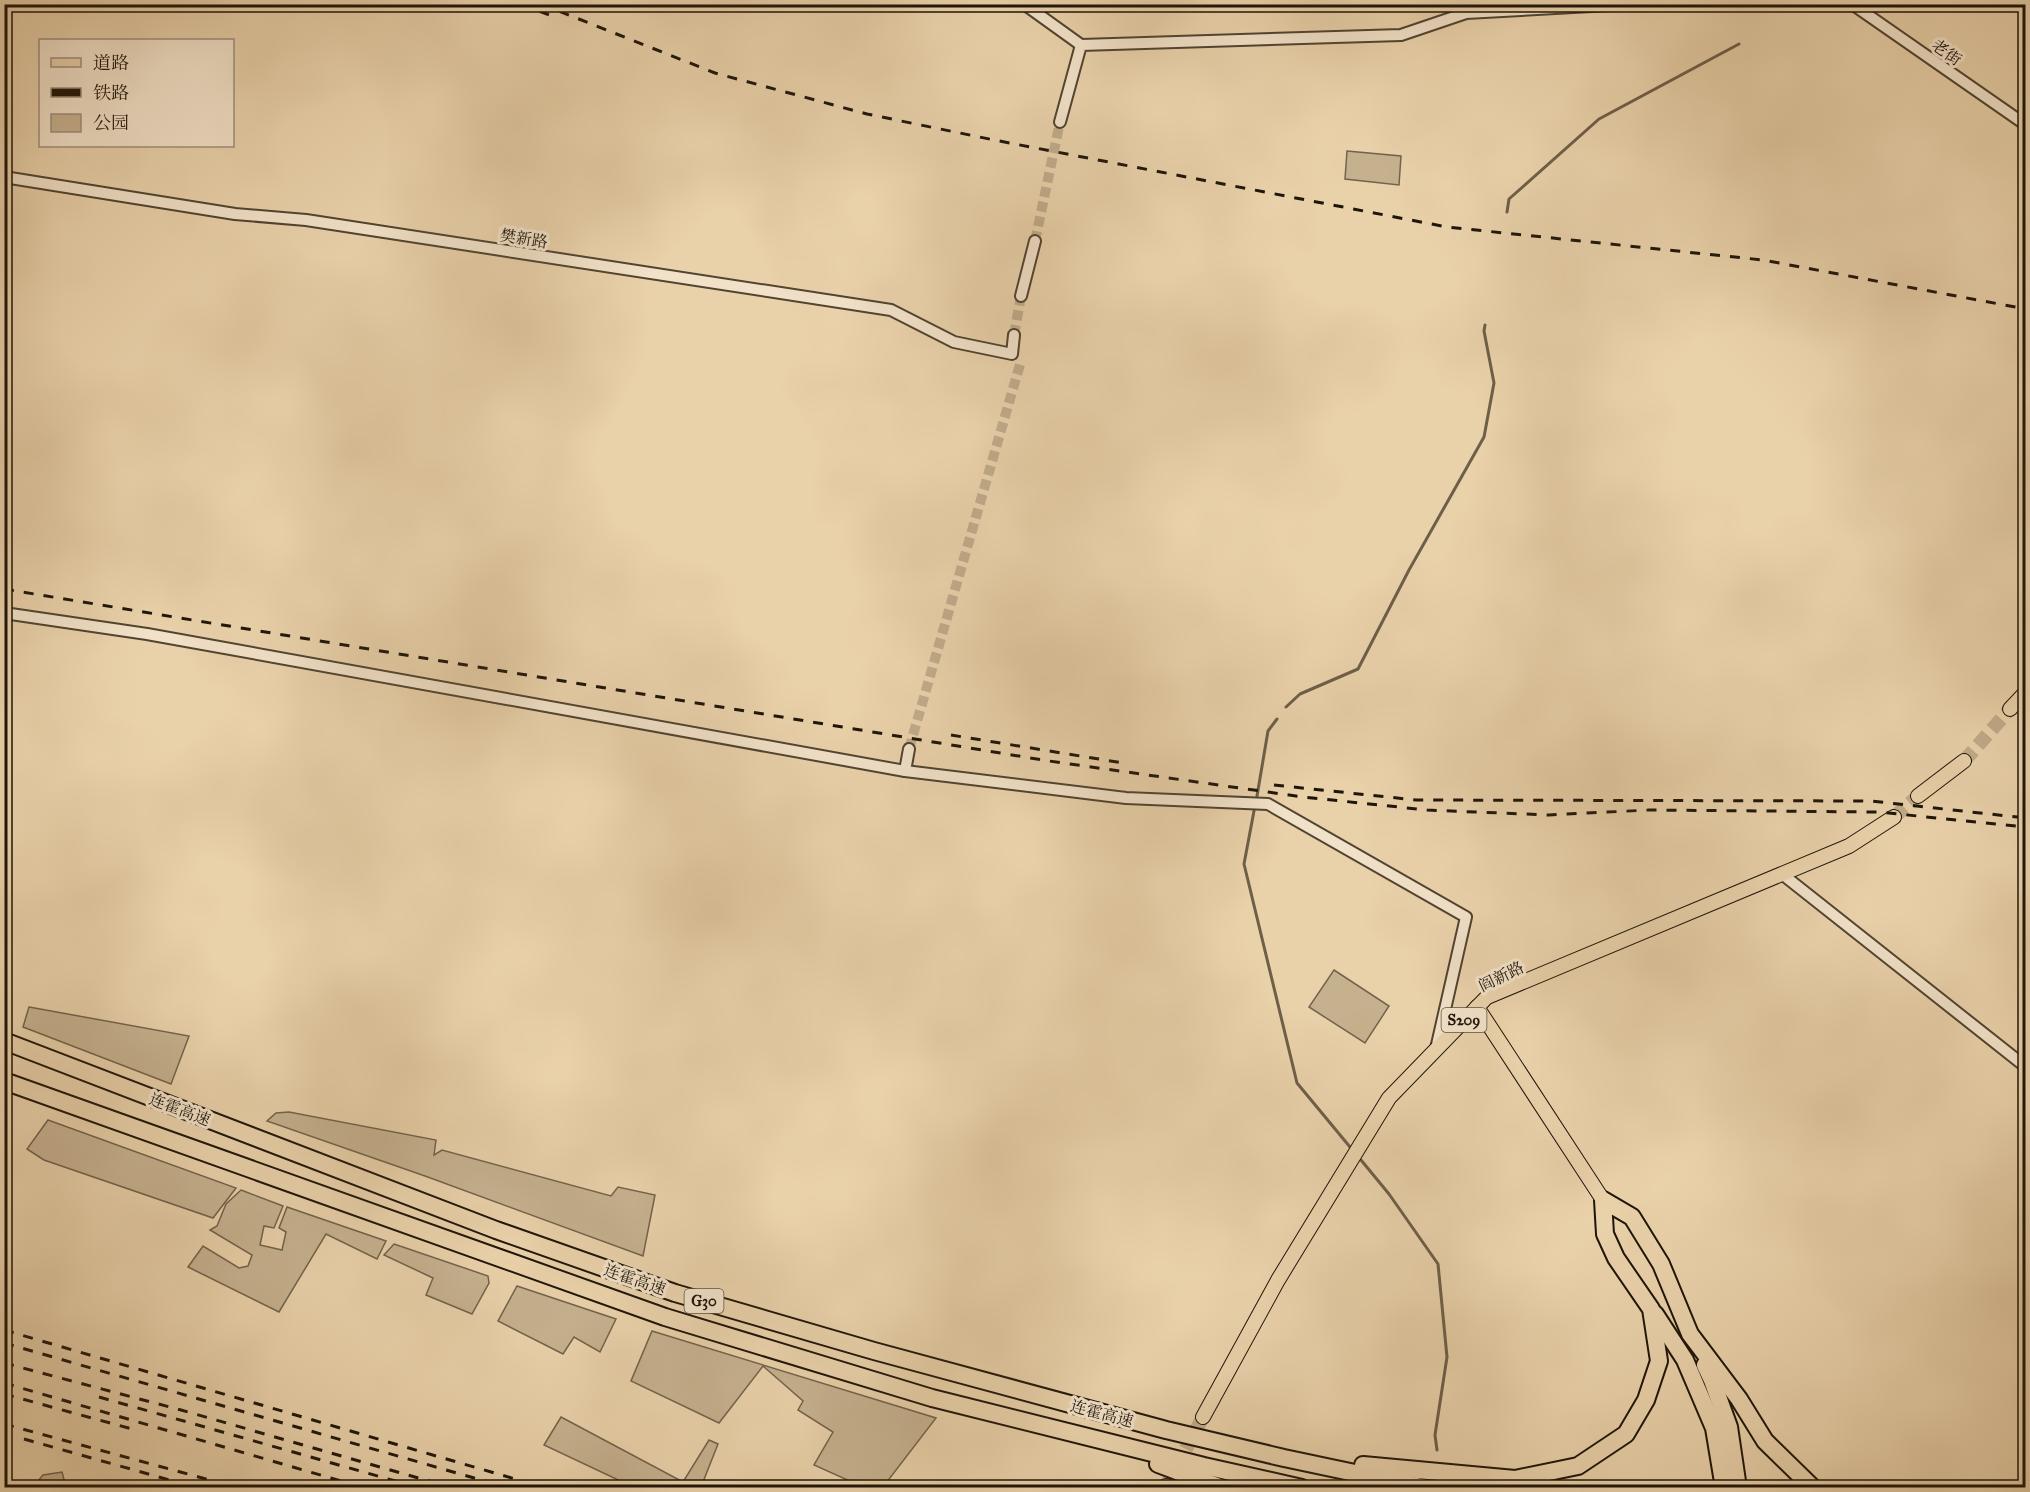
<svg xmlns="http://www.w3.org/2000/svg" width="2030" height="1492" font-family="'IM FELL Great Primer','Noto Serif SC',serif">
<style>
.green{fill:#c6b18f;stroke:#72634c;stroke-width:1.5}
.lines{fill:none;stroke-linecap:round;stroke-linejoin:round}
.stream{stroke:#6e5f49;stroke-width:3}
.minor-tunnel{stroke:#c0ab8a;stroke-width:10;stroke-dasharray:10 5;stroke-linecap:butt}
.major-tunnel{stroke:#c0ab8a;stroke-width:14;stroke-dasharray:14 7;stroke-linecap:butt}
.minor-casing{stroke:#514431;stroke-width:14}
.major-casing{stroke:#1e1509;stroke-width:16}
.highway-casing{stroke:#1e1509;stroke-width:20}
.minor{stroke:#f1e1c8;stroke-width:10}
.major{stroke:#e9d1aa;stroke-width:14}
.highway{stroke:#e9d1aa;stroke-width:16}
.rail{stroke:#1e1509;stroke-width:3;stroke-dasharray:10 10;stroke-linecap:butt}
.labels{text-anchor:middle;stroke-width:6;stroke-linejoin:round;paint-order:stroke}
.shield{fill:#f1e1c8;stroke:#5d5242;stroke-width:1.5}
.shield-label{font-size:15px;font-weight:bold;fill:#1e1509}
.street-label{font-size:16px;fill:#1e1509;stroke:#f1e1c8}
</style>
<rect width="100%" height="100%" fill="#e9d1aa"/>
<filter id="stains"><feTurbulence type="fractalNoise" baseFrequency=".00333" numOctaves="4"/><feColorMatrix values="0 0 0 0 .2 0 0 0 0 .09 0 0 0 0 .02 0 0 0 .5 -.17"/></filter>
<radialGradient id="worn" r=".72"><stop offset=".6" stop-color="#630" stop-opacity="0"/><stop offset="1" stop-color="#630" stop-opacity=".3"/></radialGradient>
<g class="green">
<path d="M1347,151L1401,156L1399,185L1345,179Z"/>
<path d="M1334,970L1389,1006L1365,1043L1309,1007Z"/>
<path d="M29,1007L189,1036L171,1084L23,1027Z"/>
<path d="M289,1112L436,1140L434,1155L442,1150L611,1196L618,1187L655,1195L643,1256L425,1176L267,1121L276,1113Z"/>
<path d="M48,1120L236,1188L213,1218L44,1160L27,1149Z"/>
<path d="M241,1190L283,1206L274,1228L264,1226L260,1245L282,1250L286,1232L279,1228L287,1207L386,1241L377,1259L326,1234L279,1312L188,1267L203,1246L239,1268L248,1266L252,1255L210,1230L217,1226L226,1204Z"/>
<path d="M394,1244L488,1276L489,1283L472,1314L426,1295L433,1278L384,1255Z"/>
<path d="M517,1286L616,1319L600,1352L574,1337L563,1354L498,1321Z"/>
<path d="M652,1331L936,1418L883,1487H863L814,1465L833,1432L798,1410L803,1401L763,1366L719,1423L631,1381Z"/>
<path d="M561,1417L683,1482L709,1440L718,1444L703,1482L710,1487H633L544,1445Z"/>
<path d="M62,1472L66,1487H33L43,1475Z"/>
</g>
<g class="lines">
<g class="stream">
<path d="M1507,212L1509,199L1599,119L1739,44"/>
<path d="M1286,707L1300,694L1358,669L1409,570L1484,437L1494,383L1484,331L1485,325"/>
<path d="M1257,796L1268,731L1277,719"/>
<path d="M1254,811L1244,864L1297,1083L1350,1147"/>
<path d="M1361,1160L1389,1194L1438,1264L1447,1357L1435,1435L1437,1450"/>
</g>
<g class="minor-tunnel">
<path d="M1035,241L1060,122"/>
<path d="M1014,335L1021,296"/>
<path d="M909,749L1021,361"/>
</g>
<g class="major-tunnel">
<path d="M1964,761L2010,709"/>
<path d="M1894,817L1918,796"/>
<path d="M1166,1486L1203,1417"/>
</g>
<defs>
<g id="minor">
<path d="M1024,4L1081,45"/>
<path d="M1852,4L2026,125"/>
<path d="M1060,122L1081,45L1401,35L1466,13L1628,4"/>
<path d="M4,177L235,214L306,220L891,310L954,342L1012,354L1014,335"/>
<path d="M1021,296L1035,241"/>
<path d="M4,613L147,634L905,771L1126,798L1268,804L1466,917L1436,1049"/>
<path d="M905,771L909,749"/>
<path d="M1782,874L2026,1067"/>
</g>
<g id="major">
<path d="M2010,709L2026,692"/>
<path d="M1918,796L1964,761"/>
<path d="M1477,1007L1603,1200"/>
<path d="M1203,1417L1278,1280L1389,1098L1487,997L1849,846L1894,817"/>
<path d="M1165,1488L1166,1486"/>
</g>
<g id="highway">
<path d="M4,1041L496,1230L675,1293L874,1351L1166,1430L1284,1458L1426,1488"/>
<path d="M4,1081L665,1317L932,1398L1204,1466L1302,1488"/>
<path d="M1655,1314L1685,1360L1714,1428L1724,1488"/>
<path d="M1705,1365L1712,1380L1729,1427L1738,1488"/>
<path d="M1158,1464L1222,1488"/>
<path d="M1363,1465L1515,1479L1578,1466L1626,1434L1646,1400L1659,1361L1651,1309L1616,1258L1605,1234L1603,1200L1632,1217L1661,1264L1690,1334L1739,1399L1765,1441L1813,1488"/>
</g>
</defs>
<use href="#minor" class="minor-casing"/>
<use href="#major" class="major-casing"/>
<use href="#highway" class="highway-casing"/>
<use href="#minor" class="minor"/>
<use href="#major" class="major"/>
<use href="#highway" class="highway"/>
<g class="rail">
<path d="M521,4L549,15"/>
<path d="M541,4L715,73L867,114L994,140L1447,227L1763,260L2026,309"/>
<path d="M4,589L1049,761L1303,797L1427,810L1549,815L1649,810L1878,812L2026,827"/>
<path d="M951,735L1123,763"/>
<path d="M1274,785L1416,800L1871,801L2026,818"/>
<path d="M4,1330L546,1488"/>
<path d="M4,1343L509,1488"/>
<path d="M4,1363L181,1410L453,1488"/>
<path d="M4,1383L365,1488"/>
<path d="M4,1394L132,1429"/>
<path d="M99,1397L420,1488"/>
<path d="M4,1424L239,1488"/>
<path d="M24,1439L198,1488"/>
</g>
</g>
<g class="labels">
<g class="shield">
<rect x="1441.5" y="1008" width="45" height="24" rx="4.5"/>
<rect x="684.5" y="1289" width="39" height="24" rx="4.5"/>
</g>
<g class="shield-label">
<text x="1464" y="1025">S209</text>
<text x="704" y="1306">G30</text>
</g>
<g class="street-label">
<text transform="translate(1947 52) rotate(35)" y="6">老街</text>
<text transform="translate(524 238) rotate(9)" y="6">樊新路</text>
<text transform="translate(1501 976) rotate(-26)" y="6">阎新路</text>
<text transform="translate(180 1109) rotate(21)" y="6">连霍高速</text>
<text transform="translate(635 1279) rotate(19)" y="6">连霍高速</text>
<text transform="translate(1102 1413) rotate(15)" y="6">连霍高速</text>
</g>
</g>
<rect width="2030" height="1492" fill="none" stroke="#e9d1aa" stroke-width="24"/>
<rect x="6" y="6" width="2018" height="1480" fill="none" stroke="#1e1509" stroke-width="3"/>
<rect x="12" y="12" width="2006" height="1468" fill="none" stroke="#1e1509" stroke-width="1.5"/>
<rect x="39" y="39" width="195" height="108" fill="#f1e1c8" stroke="#9d8f7c" stroke-width="1.5"/>
<rect x="51" y="58" width="30" height="9" fill="#e9d1aa" stroke="#9d8f7c" stroke-width="1.5"/>
<text x="93" y="69" font-size="18" fill="#1e1509">道路</text>
<rect x="51" y="88" width="30" height="9" fill="#1e1509" stroke="#9d8f7c" stroke-width="1.5"/>
<text x="93" y="99" font-size="18" fill="#1e1509">铁路</text>
<rect x="51" y="114" width="30" height="18" fill="#c6b18f" stroke="#9d8f7c" stroke-width="1.5"/>
<text x="93" y="129" font-size="18" fill="#1e1509">公园</text>
<rect width="100%" height="100%" filter="url(#stains)"/>
<rect width="100%" height="100%" fill="url(#worn)"/>
</svg>
